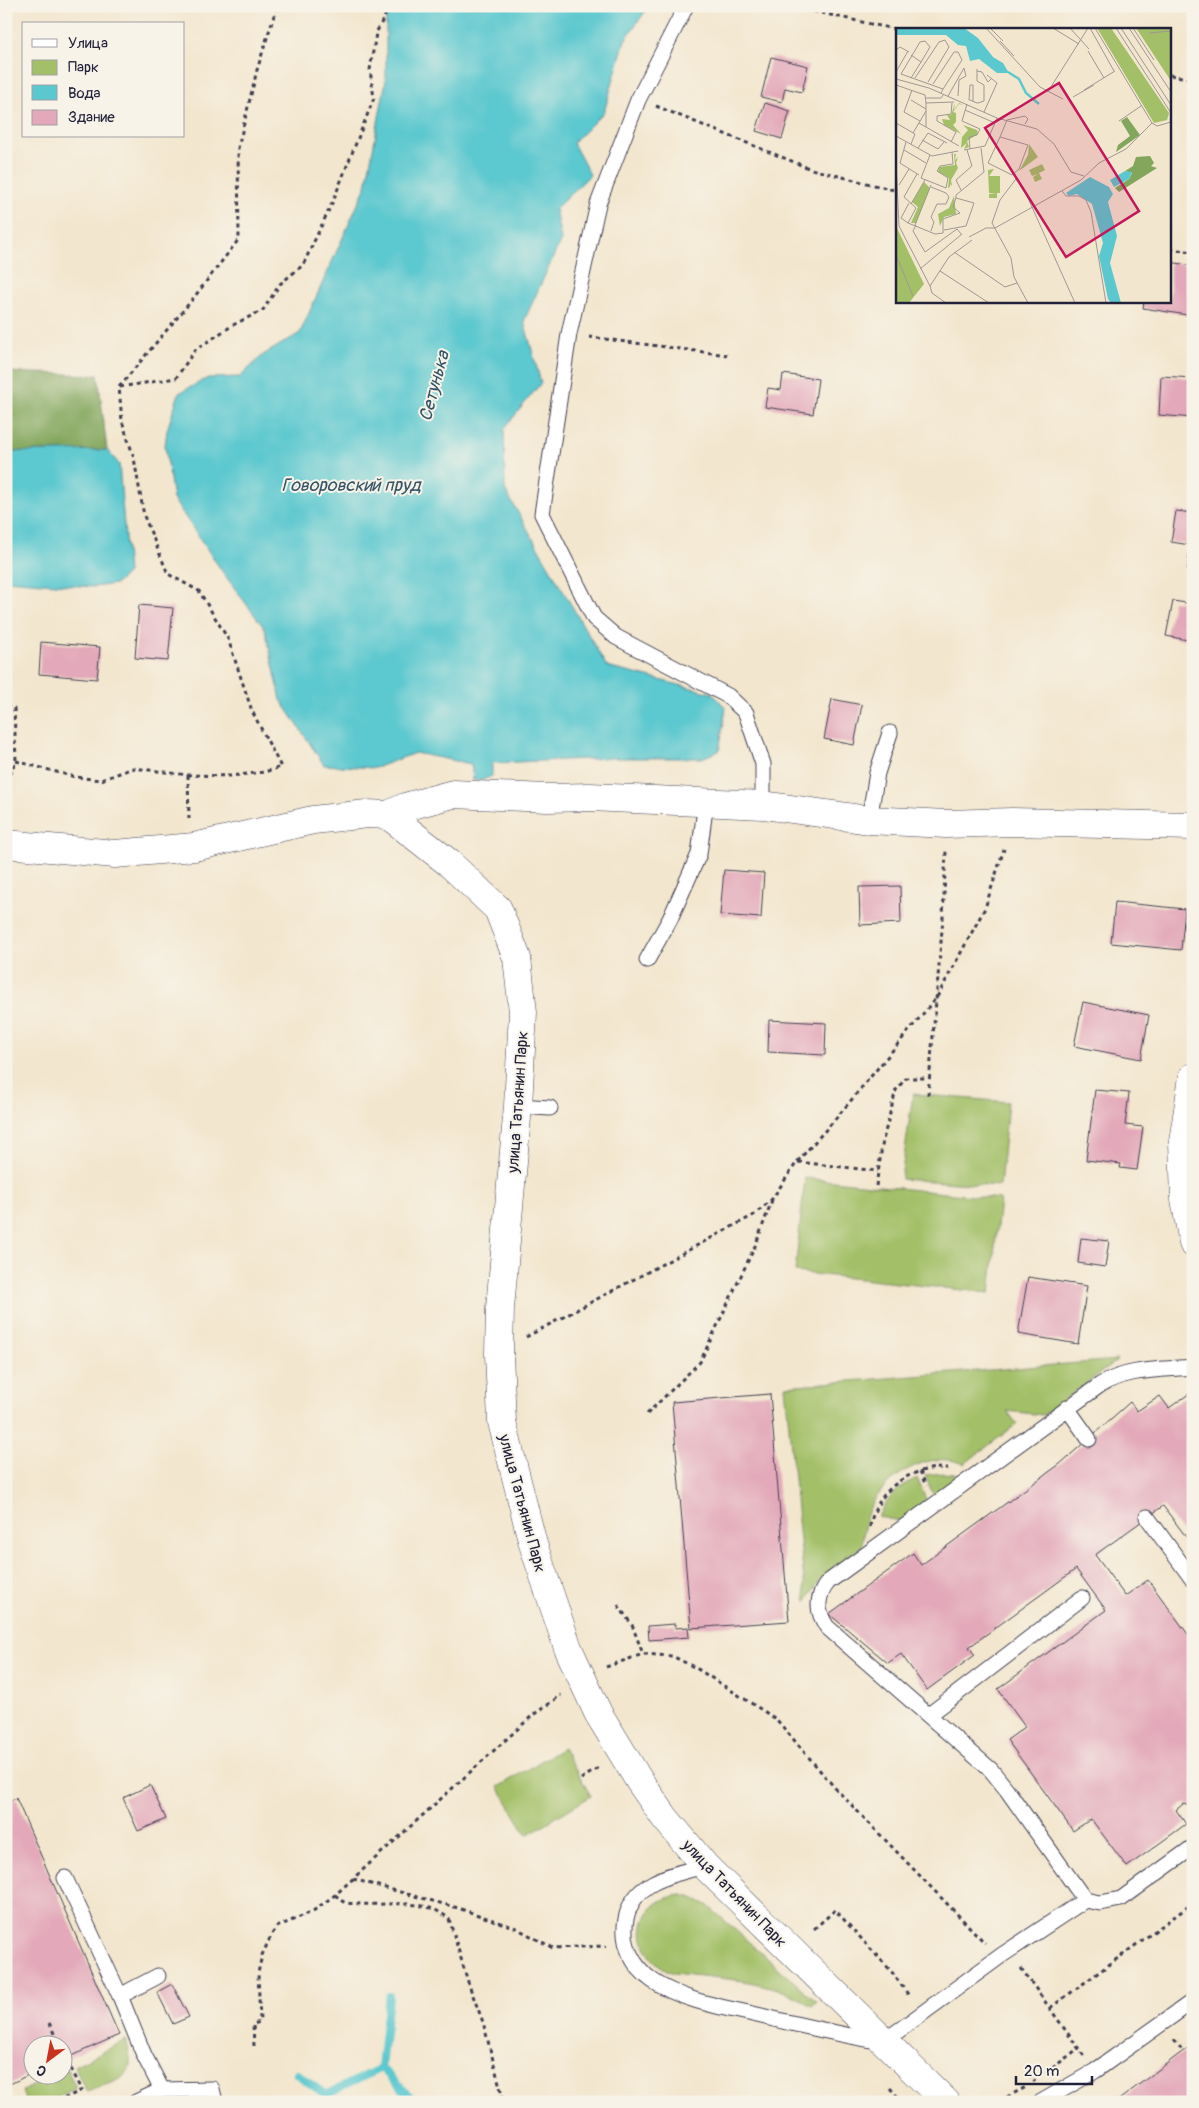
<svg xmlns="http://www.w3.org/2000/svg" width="1199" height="2108" font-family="Pangolin,sans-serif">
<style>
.green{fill:#a3c068;stroke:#627152}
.forest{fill:#82a65c;stroke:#52644c}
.water{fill:#5bc8cf;stroke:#3e7585}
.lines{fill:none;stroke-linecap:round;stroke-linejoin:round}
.stream{stroke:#5bc8cf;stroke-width:8}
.building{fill:#e3a9ba}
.service-casing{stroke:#413f51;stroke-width:17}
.minor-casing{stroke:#413f51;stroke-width:29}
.tertiary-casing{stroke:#413f51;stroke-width:29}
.path{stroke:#413f51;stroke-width:3;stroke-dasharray:4 4;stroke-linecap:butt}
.service{stroke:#fff;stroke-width:15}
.minor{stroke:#fff;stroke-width:28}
.tertiary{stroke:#fff;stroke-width:28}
.labels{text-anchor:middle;stroke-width:4;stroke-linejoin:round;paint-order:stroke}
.street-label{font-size:16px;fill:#22223b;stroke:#f7f3e8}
.water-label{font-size:18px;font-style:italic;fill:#335467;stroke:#f7f3e8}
.inset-river{fill:none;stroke:#5bc8cf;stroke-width:2.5}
.inset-road{fill:none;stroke:#9f9893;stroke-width:1}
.view{fill:#c2185b;fill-opacity:0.15;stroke:#c2185b;stroke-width:2.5}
.inset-edge{fill:none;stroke:#22223b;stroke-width:2.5}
</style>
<rect width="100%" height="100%" fill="#f7f3e8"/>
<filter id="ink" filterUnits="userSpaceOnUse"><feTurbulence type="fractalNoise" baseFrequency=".02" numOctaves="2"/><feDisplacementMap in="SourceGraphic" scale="10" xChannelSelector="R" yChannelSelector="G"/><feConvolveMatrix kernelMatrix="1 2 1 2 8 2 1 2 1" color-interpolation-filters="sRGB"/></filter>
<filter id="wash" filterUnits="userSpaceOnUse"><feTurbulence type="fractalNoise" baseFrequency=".0096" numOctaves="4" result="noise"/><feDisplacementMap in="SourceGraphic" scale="20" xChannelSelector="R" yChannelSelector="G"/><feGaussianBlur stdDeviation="1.12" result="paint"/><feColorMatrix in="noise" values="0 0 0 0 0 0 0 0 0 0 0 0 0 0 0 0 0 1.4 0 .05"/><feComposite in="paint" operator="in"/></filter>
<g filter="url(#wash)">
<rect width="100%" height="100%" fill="#f3e6ce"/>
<g class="green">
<path d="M913,1094L1008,1102L1000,1186L901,1179Z"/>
<path d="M805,1178L1000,1199L990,1293L795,1272Z"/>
<path d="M1118,1360L1043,1415L1007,1411L1017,1424L964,1464C927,1448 882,1479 868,1512C864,1523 863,1536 862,1547L821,1579L806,1602L785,1386Z"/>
<path d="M944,1473L964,1475L934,1497L925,1475Z"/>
<path d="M917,1478L927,1502L901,1521L878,1517C887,1498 898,1487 917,1478Z"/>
<path d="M563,1748L591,1796L527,1835L498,1787Z"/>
<path d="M682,1895L693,1898L707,1905L817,2002L812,2006C773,1979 721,1979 674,1973C629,1957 632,1899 682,1895Z"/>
<path d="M126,2040C139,2081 120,2078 87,2092L74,2066Z"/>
<path d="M67,2069L76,2088L48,2102H27L22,2091L54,2076H62L63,2071Z"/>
</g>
<path class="forest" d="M6,372L98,375L107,450L6,452Z"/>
<g class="water">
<path d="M386,6H649L625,40L604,112L573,143L590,175L555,209L561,240L524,321L541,383L504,429L505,490L607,667L712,693L726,708L719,751L702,758H611L492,763V776L483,780H473L471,764L415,753L375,768L324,765L281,700L265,629L224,574L173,499L165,446L167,430L179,393L208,378L240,377L263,355L300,333L366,186L386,80Z"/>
<path d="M107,450L119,464L128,573L116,584L93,587L6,580V452Z"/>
</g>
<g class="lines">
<g class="stream">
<path d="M389,1996L381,2068L416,2102"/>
<path d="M297,2074L326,2095L381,2068"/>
</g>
</g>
<g id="blocks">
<g class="building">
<path d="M771,57L808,66L802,92L785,88L782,102L761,97Z"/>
<path d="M765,103L790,111L782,139L756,131Z"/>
<path d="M1170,262L1193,266V316L1143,308L1144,301H1170Z"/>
<path d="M783,374L818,379L813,414L765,407L768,388L781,390Z"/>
<path d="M1161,376L1193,378V418L1159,415Z"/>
<path d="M1176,511L1193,513V571L1187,570L1190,545L1171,542Z"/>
<path d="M1173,601L1193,604V641L1166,636Z"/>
<path d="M139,605L173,608L168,661L135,658Z"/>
<path d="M41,642L100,647L97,679L39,674Z"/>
<path d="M832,699L862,705L854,745L824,739Z"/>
<path d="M724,870L764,873L761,918L720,915Z"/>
<path d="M900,886L901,923L860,925L859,887Z"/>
<path d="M1115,902L1185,909L1181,950L1111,943Z"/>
<path d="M1083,1002L1149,1015L1141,1059L1074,1046Z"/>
<path d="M769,1020L826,1023L825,1055L768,1052Z"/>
<path d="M1095,1090L1129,1093L1125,1125L1143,1127L1137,1170L1120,1168L1121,1164L1086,1160Z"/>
<path d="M1081,1238L1109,1241L1105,1267L1078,1263Z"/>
<path d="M1028,1277L1087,1286L1078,1344L1018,1334Z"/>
<path d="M1193,1391V1546L1163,1506L1095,1555L1125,1596L1148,1580L1193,1641V1807L1183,1804L1176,1810L1186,1824L1127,1867L1091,1819L1073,1831L1007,1740L1025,1727L998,1689L1106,1610L1076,1569L969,1647L975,1655L927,1690L901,1654L888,1663L829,1614L913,1553L921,1565L1060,1464L1130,1402L1137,1411L1160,1396L1169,1408Z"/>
<path d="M770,1394L789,1621L691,1628L672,1402Z"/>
<path d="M675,1624V1628L688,1627L689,1637L649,1640L648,1626Z"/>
<path d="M150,1785L166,1819L138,1831L123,1798Z"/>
<path d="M16,1798L119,2035L62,2060V2046H32V2073L6,2086V1803Z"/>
<path d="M172,1984L189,2017L173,2024L157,1992Z"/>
<path d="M1193,2044V2102H1116L1178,2055Z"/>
</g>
</g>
</g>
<g filter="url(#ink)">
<use href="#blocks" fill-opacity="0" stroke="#413f51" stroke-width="1"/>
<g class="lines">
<defs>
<g id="service">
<path d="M686,6L638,100L598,204L569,334L542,514L594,618L616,637L728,696L746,713L763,764V805"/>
<path d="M869,820L877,773L890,733"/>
<path d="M647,960L670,919L699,854L706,802"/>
<path d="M518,1106L550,1108"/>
<path d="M1067,1408L1089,1439"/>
<path d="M1147,1517L1193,1580"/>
<path d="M929,1715L1082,1598"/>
<path d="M705,1866C673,1874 633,1881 626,1919C621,1944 633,1967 653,1981C683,2001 723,2007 757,2015C799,2025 841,2035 883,2042L1002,1955L1085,1900L1007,1790L991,1770L827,1627C816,1611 816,1597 828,1582L1100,1385C1128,1368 1161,1370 1193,1367"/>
<path d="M65,1878L120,1996L144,2055L162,2090"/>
<path d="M1085,1900L1100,1903L1121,1899L1193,1847"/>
<path d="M120,1996L158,1976"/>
<path d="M136,2102L162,2090L212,2089L215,2102"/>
<path d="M1041,2102L1095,2071L1193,2001"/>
</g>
<g id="minor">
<path d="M388,815L405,807L453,794L547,798L590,797L763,805L869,820L946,824L1012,822L1193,826"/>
<path d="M1193,1077L1183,1142L1185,1199L1193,1243"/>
</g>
<path id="tertiary" d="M6,844L115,854L194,847L313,820L367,814L388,815L449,863L498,909L517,958L523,1012L518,1106L500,1308L499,1354L502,1422L533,1544L568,1648L598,1713L640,1782L665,1818L705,1866L946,2102"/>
</defs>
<use href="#service" class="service-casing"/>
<use href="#minor" class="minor-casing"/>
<use href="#tertiary" class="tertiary-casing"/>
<g class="path">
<path d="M790,6L898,30"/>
<path d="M1170,75L1193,79"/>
<path d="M656,106L811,169L898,191"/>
<path d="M1170,249L1193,252"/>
<path d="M589,337L727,355"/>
<path d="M120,387L176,378L195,350L233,325L263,310L280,284L303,265L333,201L374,98L370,70L376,33L390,6"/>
<path d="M6,707L14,708L16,761L6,785"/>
<path d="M16,761L75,777L101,780L133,768L188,775L231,776L264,772L281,767L252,711L228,639L199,591L168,574L144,516L134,458L122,421L119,387L192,300L239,239L238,148L257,70L277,6"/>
<path d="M188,775L189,821"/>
<path d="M928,1095L943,918L946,850"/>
<path d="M798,1162L878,1171"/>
<path d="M876,1186L883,1140L896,1090L906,1078H928"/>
<path d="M526,1337L754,1215L772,1199L797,1162L838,1116L937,997L985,908L1004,849"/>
<path d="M647,1414L700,1362L756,1244L772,1200"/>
<path d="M920,1471L926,1486"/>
<path d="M870,1527C876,1489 911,1466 948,1468"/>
<path d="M618,1605L632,1625L643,1654"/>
<path d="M606,1667L643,1654L672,1656L696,1668L776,1719L835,1788L985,1943"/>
<path d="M581,1779L600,1767"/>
<path d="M353,1879L458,1908L516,1928L553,1948L606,1946"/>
<path d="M335,1895C338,1897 341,1901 344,1902C348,1904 355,1903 360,1904C389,1906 425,1897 449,1919L469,1985L483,2022L504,2102"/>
<path d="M814,1929L835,1910L891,1971L910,1997"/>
<path d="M1021,1968L1084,2056"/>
<path d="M1050,2008L1193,1903"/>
<path d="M49,2023L60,2046"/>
<path d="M1174,2040L1183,2051"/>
<path d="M254,2046L253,2024L260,2022L258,1973L262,1955L272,1934L277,1927L313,1911L335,1895L533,1715L561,1695"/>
<path d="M1046,2073L1079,2048"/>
<path d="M1029,2074L1035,2082"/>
<path d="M890,2088L902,2102"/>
<path d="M1007,2097L1026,2087"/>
<path d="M57,2102L82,2090L62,2051"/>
</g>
<use href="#service" class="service"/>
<use href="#minor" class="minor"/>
<use href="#tertiary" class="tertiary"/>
</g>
</g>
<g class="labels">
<g class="street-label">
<text transform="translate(517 1102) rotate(-86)" y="6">улица Татьянин Парк</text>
<text transform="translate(523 1503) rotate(75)" y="6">улица Татьянин Парк</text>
<text transform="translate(735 1893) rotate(46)" y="6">улица Татьянин Парк</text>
</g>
<g class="water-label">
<text transform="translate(434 386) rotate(-75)" y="6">Сетунька</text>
<text x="351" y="491">Говоровский пруд</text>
</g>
</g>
<g transform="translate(896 28)">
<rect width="275" height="275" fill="#f3e6ce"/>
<path d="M201,0H215L273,85L271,92L258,95ZM240,0H275V53ZM59,75L58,82L63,75L67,77L63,76L57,84L60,85V94L57,97L65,106L48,97L46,91L54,92L51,87H55ZM67,97L81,102L82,106L71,113L73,119L68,121L71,115L65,120L66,109L72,102ZM133,116L142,129L123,143L132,127ZM58,126H60L59,132L62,129L60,135L62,140L55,152L56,158L54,156V159L52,160L53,150L42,144L43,139L59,137ZM146,136L149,142L143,145L146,151L139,154L137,149L142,146L136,148L133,142ZM98,141L93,148H104V165H101V170H93V166L100,165H93L92,142ZM28,154L34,160L20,195H15L22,179L16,174ZM58,168L60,186L48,189L44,198L42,186L53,180ZM0,198L28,256L13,275H0Z" fill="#a3c068"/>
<path d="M231,89L244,107L220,124L222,117L234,108L225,93ZM254,128L258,135L255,138L261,140L223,164L219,160L233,151L236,145L229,143L237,138L240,129Z" fill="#82a65c"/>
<path d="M0,0H68L82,10L97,29L107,35L113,45H101L83,31L74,33L70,18L62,17L50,7H0ZM229,143L236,144L233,151L218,159L214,152ZM194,149L213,159L217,166L212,174L221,208L214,235L225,275H215L212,271L203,228L207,215L196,176L181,166L173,168L170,165Z" fill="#5bc8cf"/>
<path class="inset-river" d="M112,44L123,51L130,65L143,76"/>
<path class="inset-road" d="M90,0L144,59L167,71M94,0L107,13M157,0L183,16M174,0L193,21M194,0L218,43M199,0L256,95L261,98L275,94M220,0L275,85M225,0L275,77M233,0L275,64M237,0L258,32M253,5L275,3M104,13L118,28M0,22L4,19L13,24M192,23L208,50M15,27L25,34L15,50M25,34L34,19L29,13L24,14L5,46L47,61L45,65M81,43L86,44L92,54L96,50M0,44L12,23M19,50L43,14L49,12L53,19L32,54M0,51L33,60L101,90L141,101L158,116L175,144L188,148M37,56L58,24H62L66,32L47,61M0,57L29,67L30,75M16,62L8,84L24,93M153,62L192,0M188,62L219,43M52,68L68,40M62,68L63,52L70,48L68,40M177,69L198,57M30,70H45L48,66M15,72L30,81M77,74V57H74L73,72H74L81,75H82L88,73V57L81,53V41M71,76L66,93L84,101L81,107L73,109L74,121M69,82L99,95M88,84L101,55L91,47M223,93L245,78M0,95L19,106L15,116M23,95L63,118M30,99V75L58,74M17,105L30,83M0,108L36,128L62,123M104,109L92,135L116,147L123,141L132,117L104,109L111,92L129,88L132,91L129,96M26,112L42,121L48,114M10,114L4,135L23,147M55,114L60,104L41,93V88L55,86L56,75M22,120L32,105L51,115M8,122L30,135M68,122L89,118L101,90M34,127L25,150L50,160L52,150L41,143L44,138L57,136L56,124M0,133L3,198L34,258M3,157L13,141M35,159L50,165L53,169L50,176H41L35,189L38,194L35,203M65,162L60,152L76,138L71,122M166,163L170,168H183L190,172L195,184L210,275M60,170V167L88,144L85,120M13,175L5,190L12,195L20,180L8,169L21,146M15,176L29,152M12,195L39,206L47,205V191L64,185L57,179L60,170L78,175L70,198L48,202M19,197L35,157M20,197L17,203L29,224L61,201L66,207M73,209L90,200H99L185,152L203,135L230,121L256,95M58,224L109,259L121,255M0,227L17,268M24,241L66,206M44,243L93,275M50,275L36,265L34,258L53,229L76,212M132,275L118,249L115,230L96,195L104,172L120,151L127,159L179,275"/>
<path class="view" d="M163,55L243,183L170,229L89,100Z"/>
<rect width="275" height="275" class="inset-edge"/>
</g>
<rect width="1199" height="2108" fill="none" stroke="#f7f3e8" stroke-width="25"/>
<rect x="22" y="22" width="162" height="115" fill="#f7f3e8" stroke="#a29fa3"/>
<rect x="32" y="39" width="25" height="8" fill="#ffffff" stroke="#a29fa3"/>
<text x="68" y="48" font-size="15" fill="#22223b">Улица</text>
<rect x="32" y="60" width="25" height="15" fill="#a3c068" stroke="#a29fa3"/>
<text x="68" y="72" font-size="15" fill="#22223b">Парк</text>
<rect x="32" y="85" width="25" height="15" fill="#5bc8cf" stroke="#a29fa3"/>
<text x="68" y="98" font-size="15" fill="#22223b">Вода</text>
<rect x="32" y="110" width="25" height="15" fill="#e3a9ba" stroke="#a29fa3"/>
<text x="68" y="122" font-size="15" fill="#22223b">Здание</text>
<g transform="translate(48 2060) rotate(212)"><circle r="24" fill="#f7f3e8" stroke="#a29fa3"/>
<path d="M0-4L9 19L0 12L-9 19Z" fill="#c8321e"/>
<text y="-8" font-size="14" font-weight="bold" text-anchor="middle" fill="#22223b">С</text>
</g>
<path d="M1016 2076v8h76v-8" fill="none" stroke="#22223b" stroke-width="2.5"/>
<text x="1024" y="2076" font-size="15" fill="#22223b" stroke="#f7f3e8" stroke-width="4" paint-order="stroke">20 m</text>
</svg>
